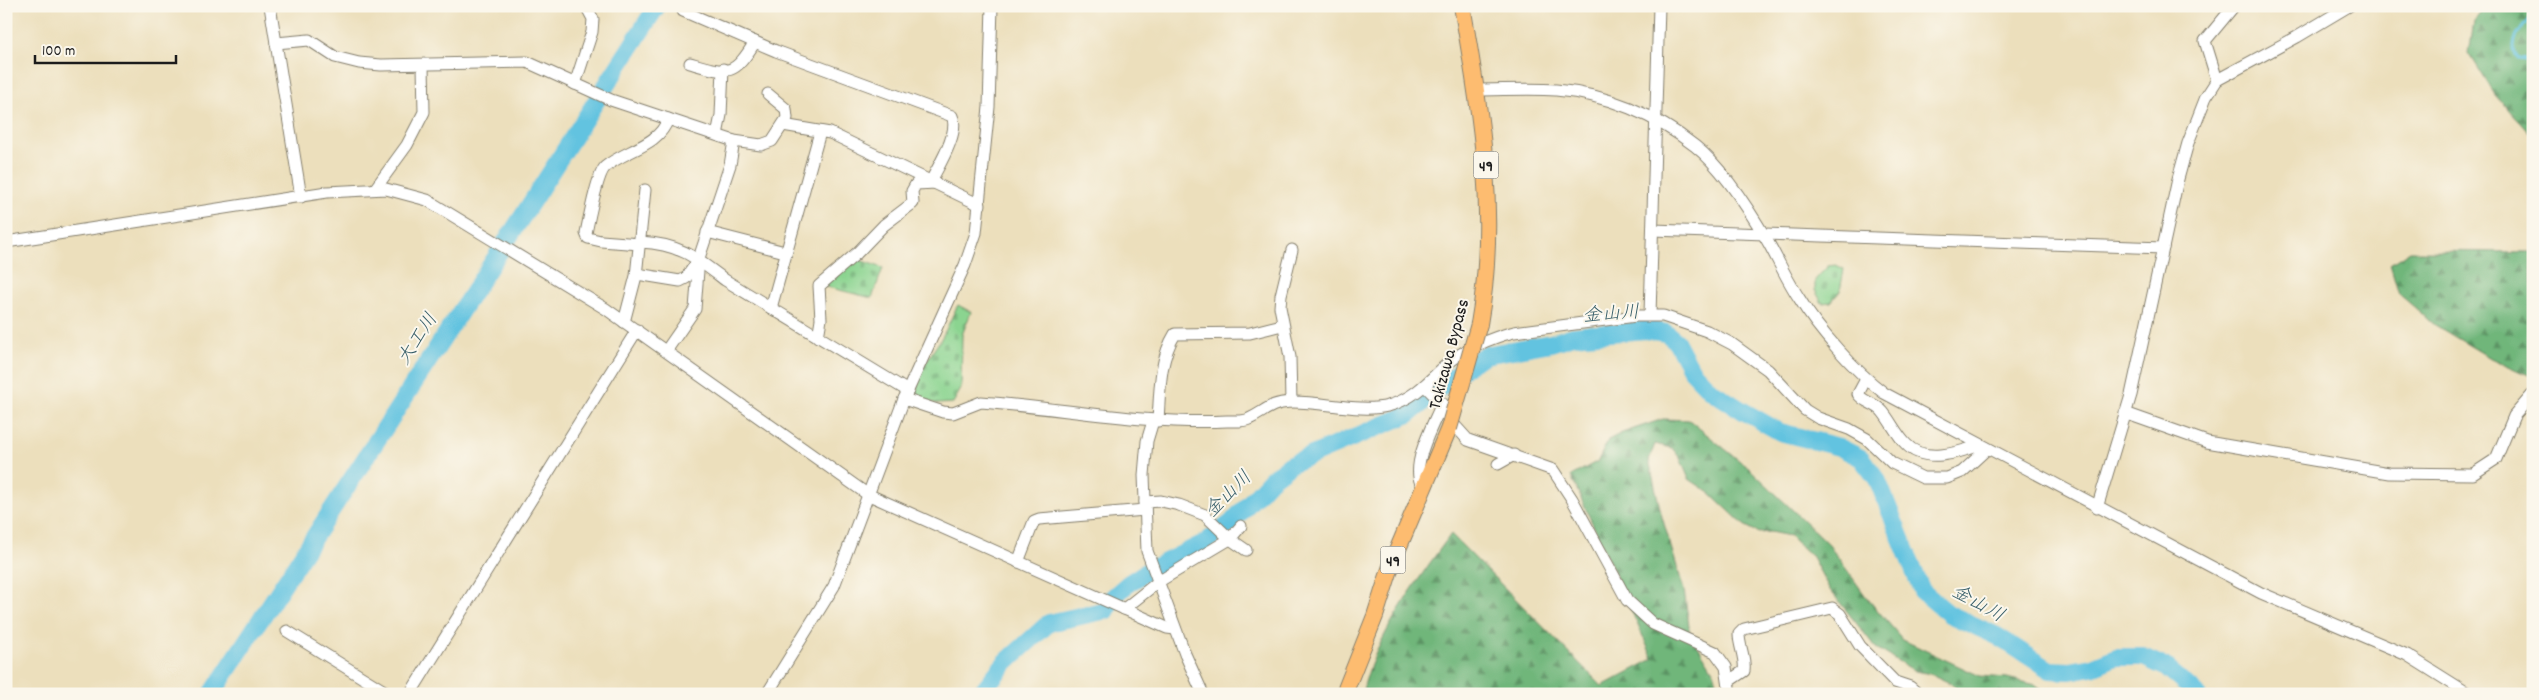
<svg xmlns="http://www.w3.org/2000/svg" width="2539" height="700" font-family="Dekko,'Klee One',sans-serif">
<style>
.forest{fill:url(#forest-firs);stroke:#46694b}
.cemetery{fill:url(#cemetery-stones);stroke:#547856}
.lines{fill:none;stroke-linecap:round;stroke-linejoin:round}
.stream{stroke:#62c3e0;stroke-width:3}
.river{stroke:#62c3e0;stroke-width:18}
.minor-casing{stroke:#847e6c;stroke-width:13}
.highway-casing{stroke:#847e6c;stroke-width:18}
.minor{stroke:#fff;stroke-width:11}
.highway{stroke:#fdbc70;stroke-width:16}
.highway-bridge-casing{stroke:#847e6c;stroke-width:18;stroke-linecap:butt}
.highway-bridge{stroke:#fdbc70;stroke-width:16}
.labels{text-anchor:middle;stroke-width:4;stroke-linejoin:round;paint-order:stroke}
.shield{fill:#fbf7ec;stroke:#5f5e5a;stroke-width:1}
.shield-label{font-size:16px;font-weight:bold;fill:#1c1c1c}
.street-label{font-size:18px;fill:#1c1c1c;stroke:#fbf7ec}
.water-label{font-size:19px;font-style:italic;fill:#385f6a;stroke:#fbf7ec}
</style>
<defs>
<pattern id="forest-firs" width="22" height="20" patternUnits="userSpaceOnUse" patternTransform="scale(1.25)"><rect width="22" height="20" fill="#70b67a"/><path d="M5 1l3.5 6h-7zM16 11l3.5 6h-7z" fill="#5b9363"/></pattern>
<pattern id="cemetery-stones" width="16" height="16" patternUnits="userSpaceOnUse" patternTransform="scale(1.25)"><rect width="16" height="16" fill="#8bd490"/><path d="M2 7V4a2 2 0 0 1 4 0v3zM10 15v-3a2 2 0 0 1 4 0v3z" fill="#77b57c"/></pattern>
</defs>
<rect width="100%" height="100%" fill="#fbf7ec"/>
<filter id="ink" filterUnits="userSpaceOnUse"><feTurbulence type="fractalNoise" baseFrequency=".02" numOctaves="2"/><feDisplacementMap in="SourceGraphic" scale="10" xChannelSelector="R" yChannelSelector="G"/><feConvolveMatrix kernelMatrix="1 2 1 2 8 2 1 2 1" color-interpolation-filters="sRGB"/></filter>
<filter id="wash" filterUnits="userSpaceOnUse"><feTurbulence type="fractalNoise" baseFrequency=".0096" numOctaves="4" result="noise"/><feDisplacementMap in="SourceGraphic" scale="20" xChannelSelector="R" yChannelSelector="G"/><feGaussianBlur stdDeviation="1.12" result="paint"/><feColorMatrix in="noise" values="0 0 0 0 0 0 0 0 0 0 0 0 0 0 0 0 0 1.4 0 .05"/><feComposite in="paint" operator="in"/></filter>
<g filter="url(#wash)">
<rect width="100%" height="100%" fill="#ecdfbc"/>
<g class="forest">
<path d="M2486,6H2533V136L2495,95L2469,53L2474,21Z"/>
<path d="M2410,251L2533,252V377L2487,356L2435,325L2399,294L2390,264Z"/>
<path d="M1663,419L1689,420L1751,470L1829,545L1867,598L1903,640L1980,676L2007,678L2036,685L2049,694H1964L1950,683L1931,674L1915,671L1876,648L1830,590L1812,557L1790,536L1770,532L1759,533L1744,525L1710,493L1689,479L1680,458L1672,448L1655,444L1649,460L1662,517L1684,590L1690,633L1715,674L1720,694H1362C1374,639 1418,579 1451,534L1602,686L1653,659L1571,476L1598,461L1608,440L1622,433Z"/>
</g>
<g class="cemetery">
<path d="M854,258L883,268L872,298L823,286Z"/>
<path d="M1836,265L1844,269L1840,291L1831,302L1822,303L1815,290V280L1828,266Z"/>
<path d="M958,305L971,312L962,335L961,389L953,403L938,404L918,399C913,375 931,356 942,337C948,327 952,315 958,305Z"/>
</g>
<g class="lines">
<path class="stream" d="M2533,14C2523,28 2506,42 2518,58L2533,60"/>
<g class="river">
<path d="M212,694L522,217L657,6"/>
<path d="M980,694L1005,663L1049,623L1107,610L1112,598L1129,583L1149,570L1206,542L1231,523L1271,479L1291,464L1409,414L1467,366L1485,355L1551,343L1573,336L1646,330L1666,333L1676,341L1692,371L1710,390L1743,411L1780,432L1839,447L1861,458L1877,479L1922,591L1949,614L1997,636L2050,670L2070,671L2092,667L2116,657H2143L2165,667L2197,694"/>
</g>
</g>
</g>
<g filter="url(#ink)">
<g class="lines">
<defs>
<g id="minor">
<path d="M270,6L301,197"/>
<path d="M683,11L776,51L952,116C960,132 939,165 931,181"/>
<path d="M276,43L309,40L335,57L359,63L381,65L527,62L611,100L734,141L761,145L772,141L787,118L786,109L768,94"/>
<path d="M690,63C729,74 733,77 755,42"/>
<path d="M2217,80L2297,37L2349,6"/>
<path d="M575,84L592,32L593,19L586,6"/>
<path d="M1477,90C1503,90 1530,88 1556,90C1606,94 1656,115 1695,146C1723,168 1750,211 1768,242C1778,260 1787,280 1799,298C1818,330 1855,371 1884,393L2261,593L2407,655L2469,694"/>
<path d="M783,125L830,133L980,205"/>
<path d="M717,135L721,115L723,69"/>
<path d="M375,189L407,145L424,112L423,65"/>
<path d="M1653,230L2163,248"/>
<path d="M707,232L785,252"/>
<path d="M6,242L327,192L386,189L427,200L606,309L867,494L1167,628L1175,629"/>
<path d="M640,242C680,244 695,257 725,280L908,391"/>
<path d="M640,244L601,241L588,238L586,233C589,219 597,175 605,167C625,150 659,146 668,119"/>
<path d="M637,274L680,281L686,278L699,259"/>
<path d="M771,308L820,132"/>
<path d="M1650,315L1659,6"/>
<path d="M624,322L636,276L645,190"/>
<path d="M818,337L821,319L819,286L857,253L884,225L913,203L912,191L916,184L936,183"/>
<path d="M666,351L695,309L699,258L730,165L734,141"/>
<path d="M1866,379L1858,394C1864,403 1876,403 1883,412C1891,422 1897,435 1906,444C1924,464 1958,453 1980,445"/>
<path d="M904,399L943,412L953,413L981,402C1063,408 1144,425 1227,421C1234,421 1243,422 1249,419C1266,411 1270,403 1290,402C1322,401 1359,413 1388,406C1413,399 1428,382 1446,365C1462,350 1493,337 1514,332L1636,316H1663L1707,331L1732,344L1768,370L1805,410L1818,418L1849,429L1867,439L1892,463L1923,478H1947L1962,472L1987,449"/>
<path d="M1291,402L1290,357L1280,307L1281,295L1292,250"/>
<path d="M1440,409L1468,440L1553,470L1572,499L1627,600L1653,624L1715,652L1726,667L1730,694"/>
<path d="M2125,413L2207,442L2389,473L2473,474L2496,459L2514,416L2532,395"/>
<path d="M1153,421L1147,441L1144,475L1147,551L1185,654L1203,694"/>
<path d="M1158,421C1160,391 1159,360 1175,334L1250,333L1282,325"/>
<path d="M1498,464L1514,455"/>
<path d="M1424,488C1407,469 1434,424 1442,403L1425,386"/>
<path d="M1145,502L1161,501L1179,505L1205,515L1230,539L1246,550"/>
<path d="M2097,508L2131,395L2178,179L2188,143L2206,97L2217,80L2205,41L2234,6"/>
<path d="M1018,562L1034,521L1039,519L1145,510"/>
<path d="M1124,609L1158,582L1230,539L1241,526"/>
<path d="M287,631L389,694"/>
<path d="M1729,681L1744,671C1746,658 1739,647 1739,634L1744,629L1832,608L1840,614L1860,646L1895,682L1910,687L1918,694"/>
<path d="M410,694L637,330"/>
<path d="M767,694L834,586L904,399L965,265L976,233L989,107L992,6"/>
</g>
<g id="highway">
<path d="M1462,6C1481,112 1498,217 1479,324"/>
<path d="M1344,694L1375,616L1392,563L1449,428"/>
</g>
</defs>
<use href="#minor" class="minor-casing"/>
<use href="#highway" class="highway-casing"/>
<use href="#minor" class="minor"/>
<use href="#highway" class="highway"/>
<defs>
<path id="highway-bridge" d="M1449,428L1479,324"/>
</defs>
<use href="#highway-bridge" class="highway-bridge-casing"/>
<use href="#highway-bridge" class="highway-bridge"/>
</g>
</g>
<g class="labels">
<g class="shield">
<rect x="1473.5" y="151.5" width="25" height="27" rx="4"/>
<rect x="1380.5" y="546.5" width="25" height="27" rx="4"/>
</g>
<g class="shield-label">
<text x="1486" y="171">49</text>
<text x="1393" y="566">49</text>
</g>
<g class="street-label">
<text transform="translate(1448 354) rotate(-75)" y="6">Takizawa Bypass</text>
</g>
<g class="water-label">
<text transform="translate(1611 312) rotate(-4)" y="7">金山川</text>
<text transform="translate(416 338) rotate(-57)" y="7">大工川</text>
<text transform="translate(1227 493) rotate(-45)" y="7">金山川</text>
<text transform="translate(1979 602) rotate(29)" y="7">金山川</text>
</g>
</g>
<rect width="2539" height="700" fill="none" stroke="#fbf7ec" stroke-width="25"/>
<path d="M35 55v8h141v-8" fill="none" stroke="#1c1c1c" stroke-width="2.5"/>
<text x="42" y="55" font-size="15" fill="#1c1c1c" stroke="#fbf7ec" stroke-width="4" paint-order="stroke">100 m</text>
</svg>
